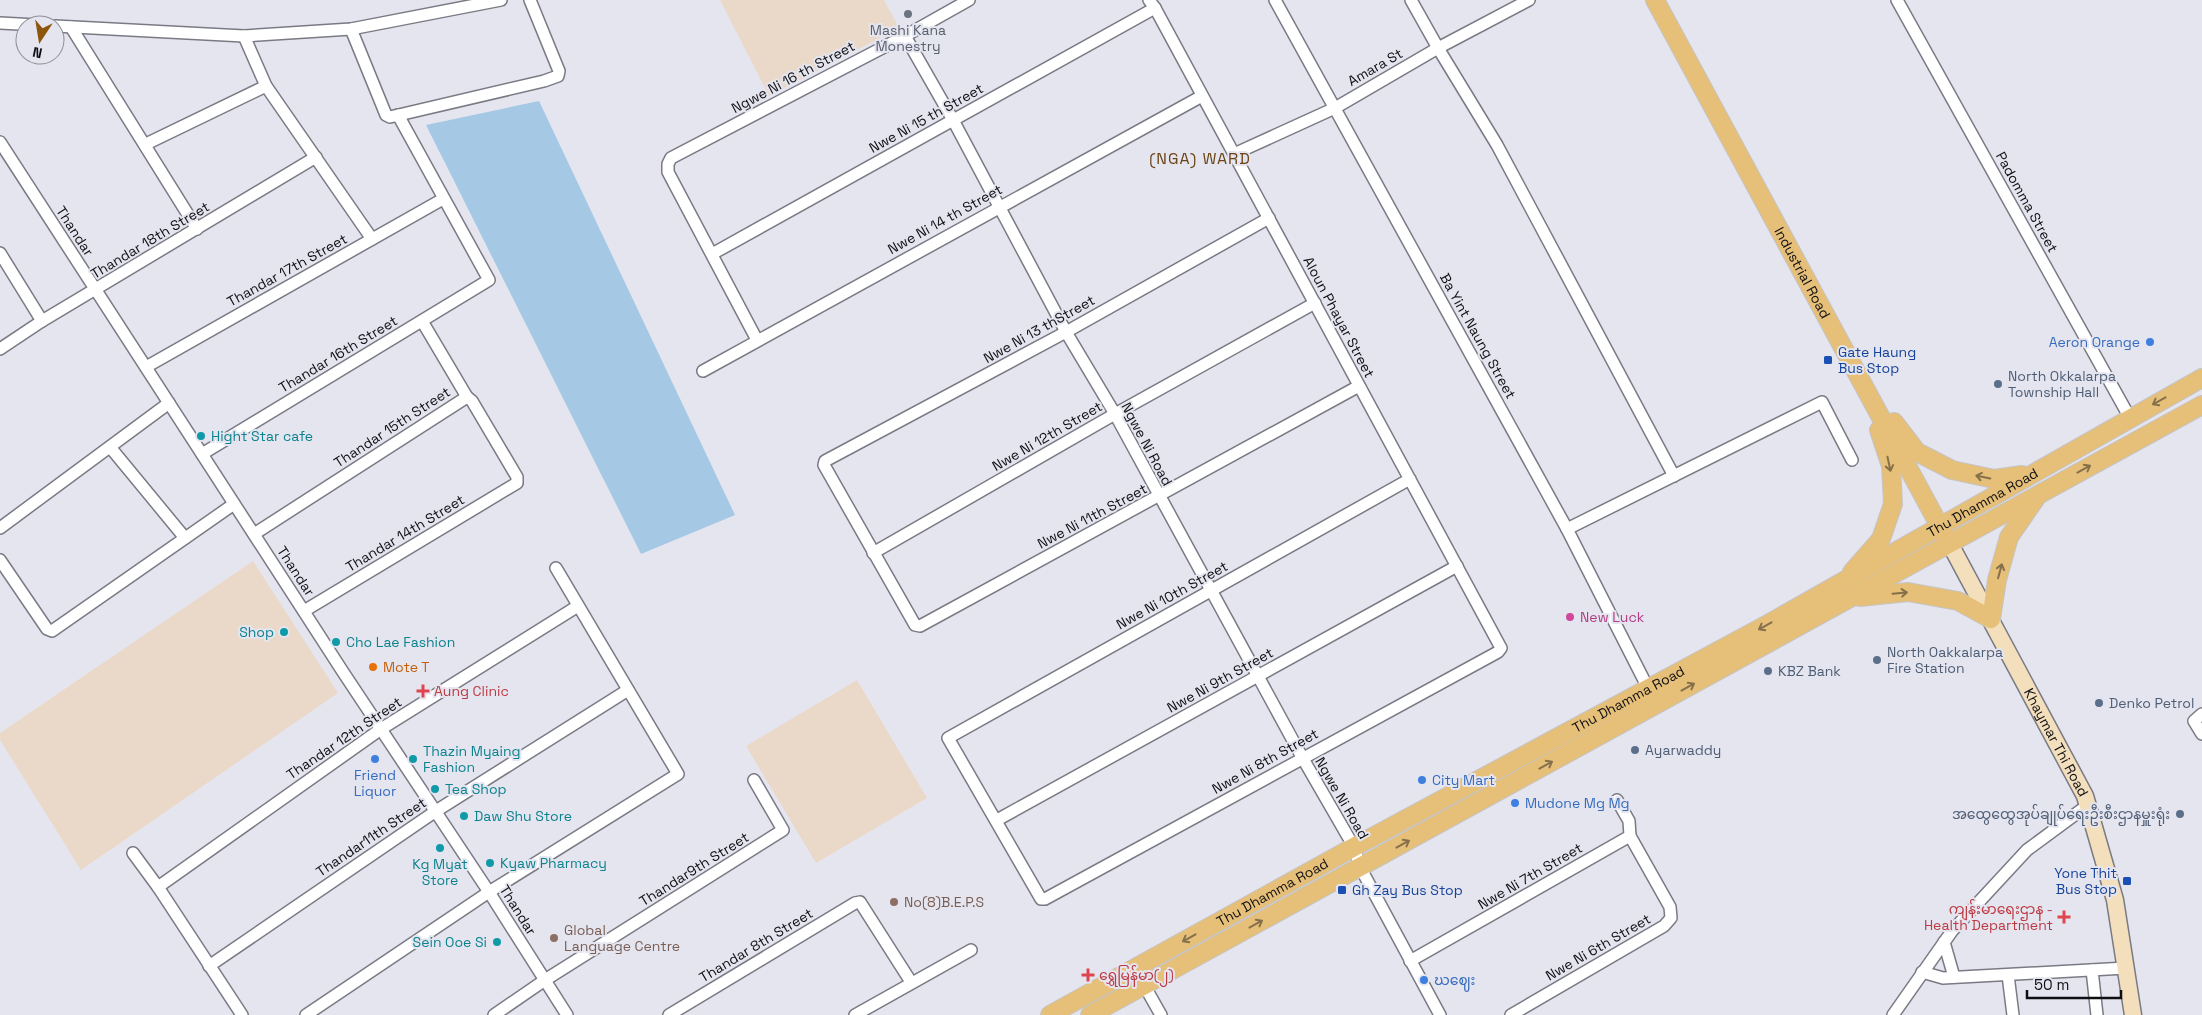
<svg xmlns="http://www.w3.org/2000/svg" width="2202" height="1015" font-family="'Space Grotesk','Noto Sans Myanmar',sans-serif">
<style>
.education{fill:#ead9c8}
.water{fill:#a5c8e5}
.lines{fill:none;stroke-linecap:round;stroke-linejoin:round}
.street-casing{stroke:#7a7a84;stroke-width:14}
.secondary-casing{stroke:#7a7a84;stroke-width:19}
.primary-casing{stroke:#c5c5c6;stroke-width:20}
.street{stroke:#fff;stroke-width:11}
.secondary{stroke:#f3dfbc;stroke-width:16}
.primary{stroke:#e6bf78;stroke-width:18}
.oneway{stroke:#85704b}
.worship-dot{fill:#6b7280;stroke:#e5e5f0;stroke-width:2}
.shop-dot{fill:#3f7fe0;stroke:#e5e5f0;stroke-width:2}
.transit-dot{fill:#1a4fb4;stroke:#e5e5f0;stroke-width:2}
.service-dot{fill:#5c6f8a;stroke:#e5e5f0;stroke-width:2}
.culture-dot{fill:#0f9aa8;stroke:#e5e5f0;stroke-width:2}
.hotel-dot{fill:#d1479c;stroke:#e5e5f0;stroke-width:2}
.food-dot{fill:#e8710a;stroke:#e5e5f0;stroke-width:2}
.health-dot{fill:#e0444e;stroke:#e5e5f0;stroke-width:2}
.education-dot{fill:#8d6e63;stroke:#e5e5f0;stroke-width:2}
.labels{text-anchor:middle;stroke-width:4;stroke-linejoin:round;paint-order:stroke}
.worship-label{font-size:14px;fill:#5b616d;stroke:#e5e5f0}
.street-label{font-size:14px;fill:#0f0f13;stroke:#e5e5f0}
.shop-label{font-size:14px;fill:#366cbe;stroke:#e5e5f0;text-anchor:start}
.transit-label{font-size:14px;fill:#164399;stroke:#e5e5f0;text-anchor:start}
.service-label{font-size:14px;fill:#4e5e75;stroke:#e5e5f0;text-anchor:start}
.culture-label{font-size:14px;fill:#0d838f;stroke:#e5e5f0;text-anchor:start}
.hotel-label{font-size:14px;fill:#b23c85;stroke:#e5e5f0;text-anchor:start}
.food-label{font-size:14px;fill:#c56008;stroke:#e5e5f0;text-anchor:start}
.health-label{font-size:14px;fill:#be3a42;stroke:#e5e5f0;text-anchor:start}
.education-label{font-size:14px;fill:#785e54;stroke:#e5e5f0;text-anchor:start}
.quarter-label{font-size:16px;letter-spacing:1px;fill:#6b4416;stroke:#e5e5f0}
</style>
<rect width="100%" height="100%" fill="#e5e5f0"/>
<g class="education">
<path d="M720,0H884L899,28L769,96Z"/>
<path d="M253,561L338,693L81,870L0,740V733Z"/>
<path d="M857,680L927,798L816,863L746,746Z"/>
</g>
<path class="water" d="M539,101L735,515L641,554L426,125Z"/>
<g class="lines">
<defs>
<g id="street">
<path d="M1149,0L1155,8L1501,648L1498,652L1045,899H1041L948,738L1410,479"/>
<path d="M1275,0L1567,529L1649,690"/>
<path d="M1411,0L1438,48L1497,145L1674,476"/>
<path d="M1897,0L2130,418"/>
<path d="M0,23L37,25"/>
<path d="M55,26L244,36L351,29L501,0"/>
<path d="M71,27L197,229"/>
<path d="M351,29L386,115L390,117L544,81L558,76L559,71L530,0"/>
<path d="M244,36L266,86L372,239"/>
<path d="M905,36L953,120L1066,332L1115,414L1302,757L1354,847L1360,867L1440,1015"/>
<path d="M0,142L343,672L489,892L567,1015"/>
<path d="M146,144L266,86"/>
<path d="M1234,154L1335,108L1438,48L1529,0"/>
<path d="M1269,218L1066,332L825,461L824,465L915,625L920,626L1359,386"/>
<path d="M0,253L42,321"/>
<path d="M712,254L1155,8"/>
<path d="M422,321L467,397"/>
<path d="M757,340L668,172V164L671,158L905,36L969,0"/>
<path d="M0,349L42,321L316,157"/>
<path d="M146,367L443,199"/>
<path d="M703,371L1202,96"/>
<path d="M110,447L185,538"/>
<path d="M202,454L489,280L398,115"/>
<path d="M0,528L169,403"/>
<path d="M1567,529L1822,402L1852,460"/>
<path d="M254,534L467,397L472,401L517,477V483L304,611"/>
<path d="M873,553L1115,414L1315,303"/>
<path d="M0,560L47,629L52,631L234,504"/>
<path d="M2202,714L2194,721L2202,734"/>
<path d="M997,820L1457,566"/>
<path d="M133,853L158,887L242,1015"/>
<path d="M158,887L381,729L578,606"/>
<path d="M1944,942L1954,977"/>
<path d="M1410,961L1630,836L1629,821L1617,800"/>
<path d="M209,966L436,811L628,690"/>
<path d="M2092,970L2097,1015"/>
<path d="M1922,972L1943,978L2126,968"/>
<path d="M2008,975L2013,1015"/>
<path d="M1144,985L1161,1015"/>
<path d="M306,1015L489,892L678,774L556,568"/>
<path d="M494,1015L545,980L783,830L754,780"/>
<path d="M669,1015L855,903L860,902L911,982"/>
<path d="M855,1015L971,950"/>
<path d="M1511,1015L1664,926L1671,918L1670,907L1630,836"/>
<path d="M1893,1015L1952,931L2027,850L2088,805"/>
</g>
<g id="secondary">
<path id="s1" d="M1950,544L2085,796L2115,900L2133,1015"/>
</g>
<g id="primary">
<path id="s2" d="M1655,0L1945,536"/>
<path d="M1894,422L1917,452L1952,470L1994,479L2022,475"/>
<path d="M1852,572L1881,539L1893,504L1891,466L1879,430"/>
<path d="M1860,597L1908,592L1958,601L1991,619L1997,580L2009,537L2036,498"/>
<path id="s3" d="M1050,1015L1354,847L1768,624L2202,378"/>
<path d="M1090,1015L2202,405"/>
</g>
</defs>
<use href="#street" class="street-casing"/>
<use href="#secondary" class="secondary-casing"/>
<use href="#primary" class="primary-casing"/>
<use href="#street" class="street"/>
<use href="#secondary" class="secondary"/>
<use href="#primary" class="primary"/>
</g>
<defs><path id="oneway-shaft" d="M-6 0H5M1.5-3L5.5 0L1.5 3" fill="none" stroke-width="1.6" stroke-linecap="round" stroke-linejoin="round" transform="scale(1.25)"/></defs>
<g class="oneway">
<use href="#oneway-shaft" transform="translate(2159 401) rotate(151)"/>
<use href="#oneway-shaft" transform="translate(1889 464) rotate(78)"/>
<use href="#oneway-shaft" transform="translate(2084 469) rotate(-29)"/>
<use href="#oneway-shaft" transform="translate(1983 477) rotate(-168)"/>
<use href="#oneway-shaft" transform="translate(2000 571) rotate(-75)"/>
<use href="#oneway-shaft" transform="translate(1900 593) rotate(-5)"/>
<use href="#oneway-shaft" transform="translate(1765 626) rotate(151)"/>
<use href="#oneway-shaft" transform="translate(1688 687) rotate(-29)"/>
<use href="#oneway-shaft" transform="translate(1546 765) rotate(-29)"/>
<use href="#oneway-shaft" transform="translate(1403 844) rotate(-29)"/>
<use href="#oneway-shaft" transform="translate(1256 924) rotate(-29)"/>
<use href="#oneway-shaft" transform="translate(1189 938) rotate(151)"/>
</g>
<circle class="worship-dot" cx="908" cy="14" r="5"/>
<g class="shop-dot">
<circle cx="2150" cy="342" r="5"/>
<circle cx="375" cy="759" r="5"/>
<circle cx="1422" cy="780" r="5"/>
<circle cx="1515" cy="803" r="5"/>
<circle cx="1424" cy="980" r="5"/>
</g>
<g class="transit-dot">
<rect x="1823" y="355" width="10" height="10" rx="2.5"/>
<rect x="2122" y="876" width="10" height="10" rx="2.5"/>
<rect x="1337" y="885" width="10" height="10" rx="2.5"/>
</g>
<g class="service-dot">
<circle cx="1998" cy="384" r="5"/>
<circle cx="1877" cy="660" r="5"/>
<circle cx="1768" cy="671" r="5"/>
<circle cx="2099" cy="703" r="5"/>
<circle cx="1635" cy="750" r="5"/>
<circle cx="2180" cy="814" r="5"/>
</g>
<g class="culture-dot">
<circle cx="201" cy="436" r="5"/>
<circle cx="284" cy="632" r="5"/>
<circle cx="336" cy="642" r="5"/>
<circle cx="413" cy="759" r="5"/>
<circle cx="435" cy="789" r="5"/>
<circle cx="464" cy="816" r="5"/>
<circle cx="440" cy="848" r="5"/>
<circle cx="490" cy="863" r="5"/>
<circle cx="497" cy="942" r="5"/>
</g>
<circle class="hotel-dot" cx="1570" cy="617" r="5"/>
<circle class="food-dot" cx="373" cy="667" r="5"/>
<g class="health-dot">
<path d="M420.5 683.5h5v5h5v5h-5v5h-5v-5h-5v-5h5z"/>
<path d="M2061.5 909.5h5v5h5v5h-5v5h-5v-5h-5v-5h5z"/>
<path d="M1085.5 967.5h5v5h5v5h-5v5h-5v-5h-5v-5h5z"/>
</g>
<g class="education-dot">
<circle cx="894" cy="902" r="5"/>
<circle cx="554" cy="938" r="5"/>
</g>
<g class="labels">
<g class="worship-label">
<text x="908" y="35">Mashi Kana<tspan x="908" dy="16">Monestry</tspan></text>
</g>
<g class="street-label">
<text transform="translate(1375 67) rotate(-30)" y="5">Amara St</text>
<text transform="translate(793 77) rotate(-28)" y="5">Ngwe Ni 16 th Street</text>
<text transform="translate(926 118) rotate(-29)" y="5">Nwe Ni 15 th Street</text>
<text transform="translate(2027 202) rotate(61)" y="5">Padomma Street</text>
<text transform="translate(945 219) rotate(-29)" y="5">Nwe Ni 14 th Street</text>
<text transform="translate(75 231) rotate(57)" y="5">Thandar</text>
<text transform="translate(150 240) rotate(-31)" y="5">Thandar 18th Street</text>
<text transform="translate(287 270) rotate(-29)" y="5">Thandar 17th Street</text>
<text dy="5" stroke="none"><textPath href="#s2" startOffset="310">Industrial Road</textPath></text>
<text transform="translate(1339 317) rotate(62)" y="5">Aloun Phayar Street</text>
<text transform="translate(1039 329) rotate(-29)" y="5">Nwe Ni 13 thStreet</text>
<text transform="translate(1478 336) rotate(61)" y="5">Ba Yint Naung Street</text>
<text transform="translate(338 354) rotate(-31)" y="5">Thandar 16th Street</text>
<text transform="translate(392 427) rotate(-33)" y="5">Thandar 15th Street</text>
<text transform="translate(1047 436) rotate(-30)" y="5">Nwe Ni 12th Street</text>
<text transform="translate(1147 444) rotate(62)" y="5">Ngwe Ni Road</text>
<text dy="5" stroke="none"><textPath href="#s3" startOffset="1064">Thu Dhamma Road</textPath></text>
<text transform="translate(1092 516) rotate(-28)" y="5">Nwe Ni 11th Street</text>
<text transform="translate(405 533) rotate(-31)" y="5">Thandar 14th Street</text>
<text transform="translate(296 571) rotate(57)" y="5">Thandar</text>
<text transform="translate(1172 595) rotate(-29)" y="5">Nwe Ni 10th Street</text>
<text transform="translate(1220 680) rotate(-29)" y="5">Nwe Ni 9th Street</text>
<text dy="5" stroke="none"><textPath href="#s3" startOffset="659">Thu Dhamma Road</textPath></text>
<text transform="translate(344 738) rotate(-34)" y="5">Thandar 12th Street</text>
<text dy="5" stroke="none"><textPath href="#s1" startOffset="225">Khaymar Thi Road</textPath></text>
<text transform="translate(1265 761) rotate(-29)" y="5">Nwe Ni 8th Street</text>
<text transform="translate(1342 798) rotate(60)" y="5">Ngwe Ni Road</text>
<text transform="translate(371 837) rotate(-34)" y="5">Thandar11th Street</text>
<text transform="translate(694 869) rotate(-32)" y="5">Thandar9th Street</text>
<text transform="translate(1530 876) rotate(-30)" y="5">Nwe Ni 7th Street</text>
<text dy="5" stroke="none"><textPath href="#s3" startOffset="254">Thu Dhamma Road</textPath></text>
<text transform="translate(518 910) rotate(58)" y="5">Thandar</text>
<text transform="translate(756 945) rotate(-31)" y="5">Thandar 8th Street</text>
<text transform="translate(1598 947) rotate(-30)" y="5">Nwe Ni 6th Street</text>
</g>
<g class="shop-label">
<text x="2140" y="347" text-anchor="end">Aeron Orange</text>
<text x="375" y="780" text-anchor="middle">Friend<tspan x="375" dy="16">Liquor</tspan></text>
<text x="1432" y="785">City Mart</text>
<text x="1525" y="808">Mudone Mg Mg</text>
<text x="1434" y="985">ဃဈေး</text>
</g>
<g class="transit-label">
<text x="1838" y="357">Gate Haung<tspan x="1838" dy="16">Bus Stop</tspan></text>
<text x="2117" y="878" text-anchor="end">Yone Thit<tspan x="2117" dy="16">Bus Stop</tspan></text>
<text x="1352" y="895">Gh Zay Bus Stop</text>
</g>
<g class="service-label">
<text x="2008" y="381">North Okkalarpa<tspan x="2008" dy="16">Township Hall</tspan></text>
<text x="1887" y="657">North Oakkalarpa<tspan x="1887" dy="16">Fire Station</tspan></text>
<text x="1778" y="676">KBZ Bank</text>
<text x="2109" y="708">Denko Petrol</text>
<text x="1645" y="755">Ayarwaddy</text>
<text x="2170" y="819" text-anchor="end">အထွေထွေအုပ်ချုပ်ရေးဦးစီးဌာနမှူးရုံး</text>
</g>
<g class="culture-label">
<text x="211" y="441">Hight Star cafe</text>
<text x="274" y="637" text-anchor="end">Shop</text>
<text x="346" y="647">Cho Lae Fashion</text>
<text x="423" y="756">Thazin Myaing<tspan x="423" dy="16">Fashion</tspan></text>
<text x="445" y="794">Tea Shop</text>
<text x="474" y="821">Daw Shu Store</text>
<text x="500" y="868">Kyaw Pharmacy</text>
<text x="440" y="869" text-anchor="middle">Kg Myat<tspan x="440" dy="16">Store</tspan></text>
<text x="487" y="947" text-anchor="end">Sein Ooe Si</text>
</g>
<g class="hotel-label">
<text x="1580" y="622">New Luck</text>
</g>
<g class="food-label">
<text x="383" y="672">Mote T</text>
</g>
<g class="health-label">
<text x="434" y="696">Aung Clinic</text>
<text x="2053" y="914" text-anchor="end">ကျန်းမာရေးဌာန -<tspan x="2053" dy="16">Health Department</tspan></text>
<text x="1099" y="980">ရွှေမြန်မာ(၂)</text>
</g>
<g class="education-label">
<text x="904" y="907">No(8)B.E.P.S</text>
<text x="564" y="935">Global<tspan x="564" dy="16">Language Centre</tspan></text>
</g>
<g class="quarter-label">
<text x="1200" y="164">(NGA) WARD</text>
</g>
</g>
<g transform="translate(40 40) rotate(192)"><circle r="24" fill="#e5e5f0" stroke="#8f8f98"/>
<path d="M0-4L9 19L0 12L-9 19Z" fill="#8d560b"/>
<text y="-8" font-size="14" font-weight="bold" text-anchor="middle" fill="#0f0f13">N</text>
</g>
<path d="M2027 990v8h94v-8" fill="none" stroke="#0f0f13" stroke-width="2.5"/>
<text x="2034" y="990" font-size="15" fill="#0f0f13" stroke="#e5e5f0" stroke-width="4" paint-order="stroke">50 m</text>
</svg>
